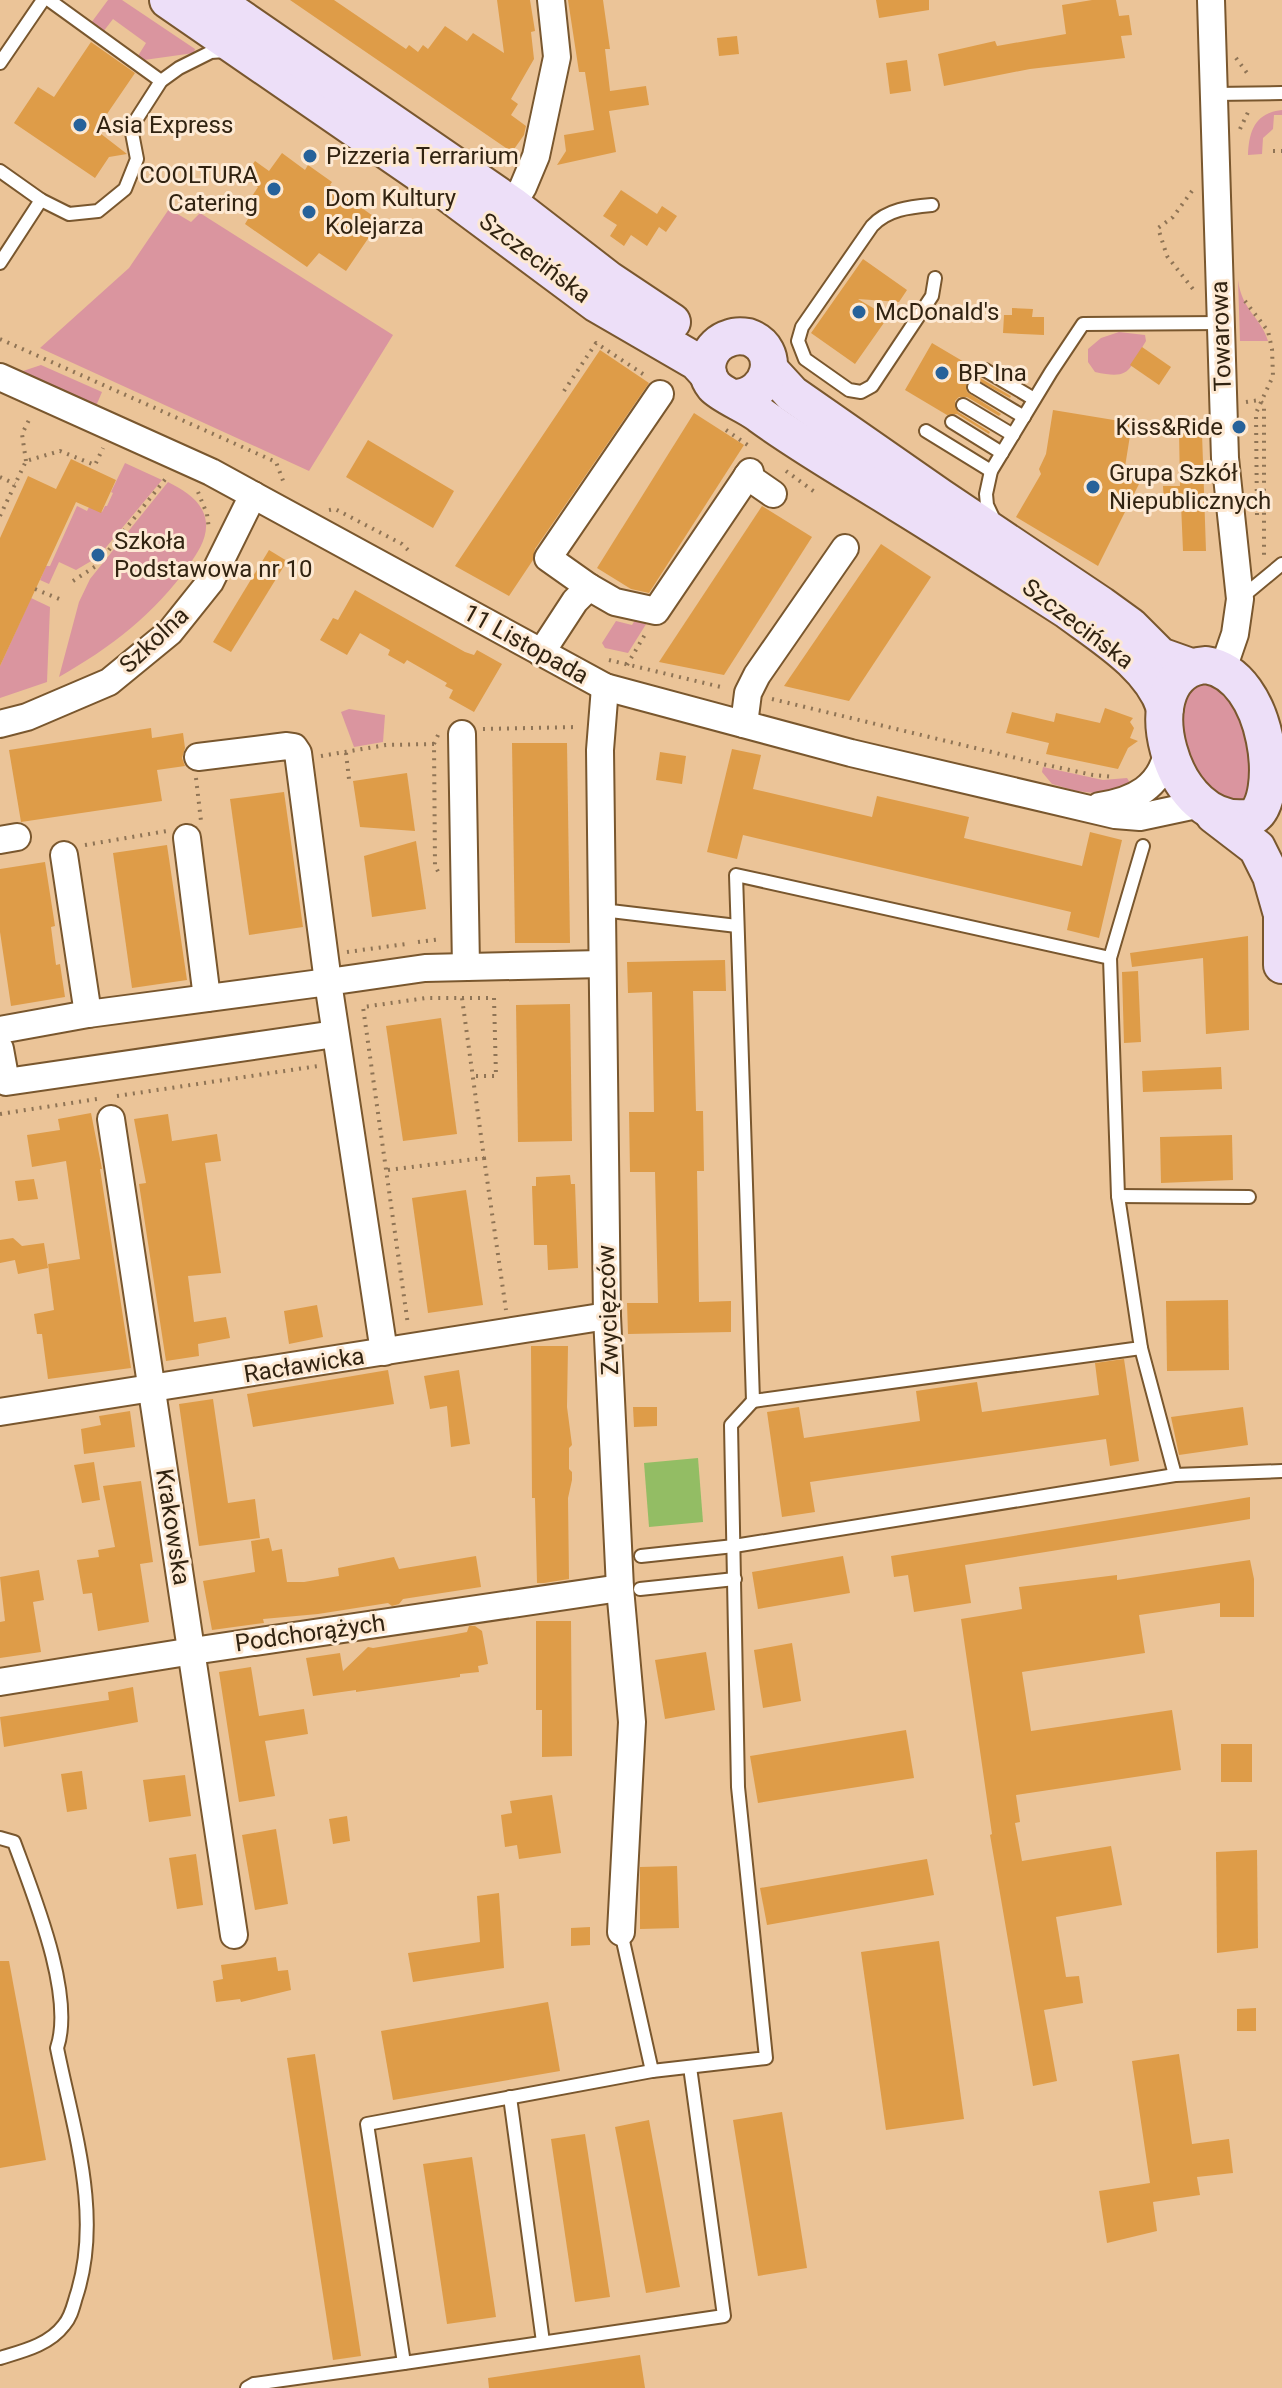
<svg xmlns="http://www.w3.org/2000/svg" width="1282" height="2388" font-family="Roboto,sans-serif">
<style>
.green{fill:#da959f}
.water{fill:#93bd64}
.building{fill:#de9c48}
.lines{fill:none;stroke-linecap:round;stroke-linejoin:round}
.lane-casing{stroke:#79572e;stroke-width:16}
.street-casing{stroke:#79572e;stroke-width:30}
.secondary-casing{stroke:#79572e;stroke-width:40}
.path{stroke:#8f7455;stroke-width:4;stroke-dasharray:2 6;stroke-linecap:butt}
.lane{stroke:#fff;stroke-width:12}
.street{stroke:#fff;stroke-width:26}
.secondary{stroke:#eddff8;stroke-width:36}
.poi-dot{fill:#27629a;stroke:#fde9d3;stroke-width:3}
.labels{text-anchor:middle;stroke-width:6;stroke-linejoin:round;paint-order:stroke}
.poi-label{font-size:24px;fill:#312311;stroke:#fde9d3;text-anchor:start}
.street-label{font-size:24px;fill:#312311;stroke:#fde9d3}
</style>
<rect width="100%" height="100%" fill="#ebc498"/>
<g class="green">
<path d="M108,0H122L195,49L194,53L144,60L138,56L146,43L113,19L103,32L91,23Z"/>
<path d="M1282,110V115H1274L1273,129L1263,138L1262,154L1248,155C1249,131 1255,113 1282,110Z"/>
<path d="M169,209L191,222L200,213L393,335L309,471L40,348L129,268Z"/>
<path d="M1238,280C1242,311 1261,317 1268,341H1240Z"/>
<path d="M1119,332L1145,335L1146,341C1128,370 1132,380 1095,372L1088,362V349L1101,338Z"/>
<path d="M41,365L102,392L96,406L20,372Z"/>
<path d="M125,463L162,480L98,557L76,570L59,562L49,584L40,580L46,566H50L77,506L87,511L89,507L102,512L105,506H107L113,493L111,492Z"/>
<path d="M168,482C183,490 198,498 204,514C211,533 199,551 189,565C155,614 110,648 59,677L79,602L90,579Z"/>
<path d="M31,598L50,607L47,682L0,698V666Z"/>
<path d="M635,620L648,621L628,653L605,648L602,643L616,621L632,625Z"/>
<path d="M1210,681L1239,699L1257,796L1235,803C1226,797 1216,793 1208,786C1189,766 1170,710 1193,688C1197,684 1205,682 1210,681Z"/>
<path d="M349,709L385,715L383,742L354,747L341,712Z"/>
<path d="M1043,767L1103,780L1127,778L1134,789L1103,794L1076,791L1052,784L1042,772Z"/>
</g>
<path class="water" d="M698,1458L703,1522L649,1527L644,1463Z"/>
<g class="building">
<path d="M290,0H334L406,49L409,45L418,52L423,45L428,49L445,26L467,41L473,33L504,53L497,0H530L535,31L531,32L534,59L511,99L518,104L511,115L526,126L524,135L512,152Z"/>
<path d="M568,0H603L610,49H605L610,91L646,86L649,105L609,111L616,152L557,165L566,151L564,135L594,130L585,72H579Z"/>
<path d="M876,0H929V10L879,18Z"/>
<path d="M1092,0H1116L1119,16L1129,15L1132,35L1121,36L1125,58L1030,69L944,86L938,54L995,41L997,46L1066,34L1062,5Z"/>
<path d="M737,36L739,54L719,56L717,38Z"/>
<path d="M91,42L135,73L96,130L127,154L109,157L95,178L14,123L38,87L54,97Z"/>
<path d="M907,60L911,91L890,94L886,63Z"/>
<path d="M282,153L305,170L308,165L332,182L330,185L380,221L346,271L319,253L307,267L245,224L252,212L245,207L258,187L244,177L255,161L269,171Z"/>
<path d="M621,190L657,214L662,206L677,216L666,232L659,227L647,246L631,235L624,246L610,236L617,225L603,216Z"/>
<path d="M863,259L907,290L899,302L858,299L888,317L855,364L811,333Z"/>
<path d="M1012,308L1033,309L1032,317H1044V335L1003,333L1004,315H1012Z"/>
<path d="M932,343L976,369L980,378L1011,396L1010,398L973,378L966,383L967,392L1001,414L999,416L967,397H959L955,401L958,412L990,432L989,434L957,414L947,415L905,390Z"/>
<path d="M1142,347L1171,367L1159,385L1130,365Z"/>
<path d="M600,350L649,383L535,549L533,560L509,596L455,566Z"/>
<path d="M1053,410L1132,423L1124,473L1140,482L1098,566L1016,517L1041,474L1039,469L1046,454Z"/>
<path d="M694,413L744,445L649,593L631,589L597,568Z"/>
<path d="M1179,431L1202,433L1206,551H1183L1181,504H1164L1163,486H1180Z"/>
<path d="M368,440L454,491L433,528L346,477Z"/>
<path d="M71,459L116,480L101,513L76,502L0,666V538L28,476L56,489Z"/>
<path d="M762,506L812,537L724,675L659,662Z"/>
<path d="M881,544L931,577L849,701L784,686Z"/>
<path d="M269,550L287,561L231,652L213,642Z"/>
<path d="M355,590L465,652L474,655L477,650L502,664L474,712L449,698L453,690L445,686L447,683L407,660L404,664L388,655L390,650L360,633L347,655L320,640L333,618L338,620Z"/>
<path d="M1105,708L1133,718L1130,722L1134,728L1130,738L1138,741L1128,748L1118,769L1046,754L1049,743L1006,733L1012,712L1054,722L1056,713L1100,723Z"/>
<path d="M151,728L152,738L183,733L185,748L182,758L185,766L157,770L162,801L21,822L9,750Z"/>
<path d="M512,743H567L570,943H515Z"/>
<path d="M732,749L761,755L753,789L872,817L877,796L969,817L964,838L1082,866L1090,832L1122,840L1099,938L1067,930L1071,912L743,835L737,859L707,852Z"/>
<path d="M660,752L686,756L682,784L656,780Z"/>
<path d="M407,773L415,831L360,827L353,781Z"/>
<path d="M284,792L303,927L249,935L230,799Z"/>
<path d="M416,841L426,909L372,917L364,856Z"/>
<path d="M167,845L187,980L132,988L113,853Z"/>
<path d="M45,862L55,926L51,927L56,965L60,964L65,997L11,1006L0,932V869Z"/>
<path d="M1248,936L1249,1030L1206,1034L1203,958L1132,967L1130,953Z"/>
<path d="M725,960L726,991H693L696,1111H703L704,1171H697L699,1302L731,1301V1332L628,1334L627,1303H658L655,1172H630L629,1112H654L652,992L628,993L627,962Z"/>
<path d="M1138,971L1141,1042L1124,1043L1122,972Z"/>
<path d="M570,1004L572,1141L518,1142L516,1005Z"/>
<path d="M441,1018L457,1134L403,1141L386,1026Z"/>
<path d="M1221,1067L1222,1089L1143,1092L1142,1071Z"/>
<path d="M91,1113L102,1169H100L131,1368L48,1379L42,1334H37L34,1314L54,1310L48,1264L80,1259L66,1161L32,1167L27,1135L60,1130L58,1119Z"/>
<path d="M168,1114L172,1141L217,1134L221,1161L205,1163L221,1273L188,1276L194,1322L226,1317L230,1338L198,1344L199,1356L166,1361L139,1184L146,1183L134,1119Z"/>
<path d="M1232,1135L1233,1180L1161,1183L1160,1137Z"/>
<path d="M570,1175L571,1184H575L578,1268L548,1270L547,1245H534L532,1186H536V1177Z"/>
<path d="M34,1179L38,1199L18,1201L15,1181Z"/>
<path d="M466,1190L483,1305L428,1313L412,1198Z"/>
<path d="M13,1238L22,1246L44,1243L48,1268L18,1274L15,1260L0,1263V1240Z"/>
<path d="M1228,1300L1229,1370L1167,1371L1166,1301Z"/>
<path d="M317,1305L323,1337L289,1344L284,1311Z"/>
<path d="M531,1346H568L567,1407L572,1445L569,1448V1469L572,1472V1480L568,1498L569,1579L544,1583H537L535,1498H532Z"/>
<path d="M1124,1359L1139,1461L1110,1466L1106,1439L810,1482L815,1512L782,1517L767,1412L799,1407L804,1438L920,1421L916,1391L977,1382L982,1412L1099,1395L1095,1363Z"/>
<path d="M388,1370L394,1404L253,1427L247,1394Z"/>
<path d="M459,1370L470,1444L451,1447L447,1406L430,1409L424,1376Z"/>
<path d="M213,1399L228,1503L255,1499L260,1538L199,1546L179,1404Z"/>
<path d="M633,1407H657V1426L634,1427Z"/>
<path d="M1243,1407L1248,1445L1179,1455L1171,1417Z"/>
<path d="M130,1411L135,1447L84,1454L81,1429L101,1425L99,1416Z"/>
<path d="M94,1462L100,1500L82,1503L74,1465Z"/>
<path d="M141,1481L153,1562L140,1564L149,1622L98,1631L92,1593L83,1594L77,1560L99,1557L98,1550L115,1547L103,1486Z"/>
<path d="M1250,1497V1519L965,1565L971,1603L914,1612L908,1575L894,1577L891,1556Z"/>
<path d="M269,1538L272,1551L282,1549L287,1582H304L339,1576L338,1568L394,1557L399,1569L476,1556L481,1587L403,1599L399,1604L392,1606L388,1603L318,1614L263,1619L264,1623L212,1630L203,1581L255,1572L251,1541Z"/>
<path d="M843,1556L850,1593L758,1609L752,1572Z"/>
<path d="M1250,1560L1254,1579V1617H1220V1603L1139,1615L1145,1653L1022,1672L1031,1731L1172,1710L1181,1770L1016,1795L1020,1822L1015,1823L1022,1861L1111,1846L1122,1905L1056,1917L1066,1977L1079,1976L1083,2003L1044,2010L1057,2081L1033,2086L990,1835L992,1834L961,1619L1022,1609L1019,1587L1117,1575V1580Z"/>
<path d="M39,1570L44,1600L33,1602L41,1652L0,1658V1622L5,1621L0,1577Z"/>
<path d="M536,1621H571L572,1756L542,1757V1710H536Z"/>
<path d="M469,1626H475L482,1631L488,1664L478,1666L479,1672L460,1674V1677L356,1692V1690L313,1696L306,1658L340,1653L343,1671L368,1647L373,1648L451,1635L467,1632Z"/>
<path d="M792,1643L801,1701L763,1708L754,1650Z"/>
<path d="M706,1652L715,1710L665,1719L655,1660Z"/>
<path d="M251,1667L259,1716L304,1709L308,1734L265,1741L275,1796L239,1802L219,1672Z"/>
<path d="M133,1687L138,1722L4,1747L0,1717L109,1700L108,1692Z"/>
<path d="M906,1730L914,1778L758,1803L750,1756Z"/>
<rect x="1221" y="1744" width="31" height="38"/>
<path d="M82,1771L87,1809L67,1812L61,1774Z"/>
<path d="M185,1775L191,1816L149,1822L143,1780Z"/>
<path d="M552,1795L561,1853L519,1859L517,1845L505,1847L501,1815L512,1813L510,1801Z"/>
<path d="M347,1816L350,1841L333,1844L329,1819Z"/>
<path d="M276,1829L288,1904L255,1910L242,1835Z"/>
<path d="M1257,1850L1258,1948L1217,1953L1216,1852Z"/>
<path d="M196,1854L203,1905L177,1909L169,1858Z"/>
<path d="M927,1859L934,1895L767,1925L760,1888Z"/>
<path d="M677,1866L679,1928L640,1929V1867Z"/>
<path d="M499,1893L504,1968L413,1982L408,1953L480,1942L477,1896Z"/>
<path d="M590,1927V1945L571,1946V1928Z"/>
<path d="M939,1941L964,2119L886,2130L861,1952Z"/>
<path d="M276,1957L278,1971L288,1970L291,1990L241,2002L240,1999L216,2002L213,1981L223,1979L221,1965Z"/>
<path d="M0,1961H9L46,2160L0,2168Z"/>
<path d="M548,2002L560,2071L393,2100L381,2031Z"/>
<path d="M1256,2008V2031H1237V2009Z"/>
<path d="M315,2054L361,2356L333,2360L287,2058Z"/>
<path d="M1179,2054L1192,2144L1229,2139L1233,2173L1197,2177L1200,2195L1153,2202L1157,2231L1107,2243L1099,2191L1150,2183L1132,2061Z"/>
<path d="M782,2112L807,2268L758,2276L733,2120Z"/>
<path d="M649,2120L680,2287L646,2293L615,2127Z"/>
<path d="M585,2134L610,2297L575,2302L551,2139Z"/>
<path d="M472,2157L496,2317L447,2324L423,2164Z"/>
<path d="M640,2355L645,2388H489L488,2378Z"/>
</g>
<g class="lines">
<defs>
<g id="lane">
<path d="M49,0L161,81"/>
<path d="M0,63L43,0"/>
<path d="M1214,94L1282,93"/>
<path d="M0,171L41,200"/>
<path d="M932,205C910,207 887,209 872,226L802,327L798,341L805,359L849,390L861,392L872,386L932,296L935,278"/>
<path d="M0,263L41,200L69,214L98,211L125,189L137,159L132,133L136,120L161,81L179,68L211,52L225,51"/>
<path d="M985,370L1034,399"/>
<path d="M974,387L1024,417"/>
<path d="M963,405L1013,435"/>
<path d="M952,422L1002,453"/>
<path d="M926,431L991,471"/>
<path d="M995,522L987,505L986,494L991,471L1051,372L1083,324L1221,323"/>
<path d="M1242,597L1282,564"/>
<path d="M602,910L737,926"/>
<path d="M1110,958L1118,1196L1141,1348L753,1401L736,875L1110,958L1143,846"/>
<path d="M1118,1196L1249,1197"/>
<path d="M1141,1348L1175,1475"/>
<path d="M641,1556L734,1546L1175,1475L1282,1471"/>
<path d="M640,1589L735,1579"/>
<path d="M0,1838L14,1842C33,1894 75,1995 57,2048C73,2128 103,2216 76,2297C73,2307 71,2317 64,2325C49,2345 23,2351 0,2358"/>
<path d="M621,1932L652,2071L766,2058L738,1787L731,1425L753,1401"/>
<path d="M652,2071L367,2124L404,2363L724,2316L690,2067"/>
<path d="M510,2097L543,2342"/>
<path d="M247,2388L254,2384L404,2363"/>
</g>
<g id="street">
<path d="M1211,0L1225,458L1240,599L1235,634L1223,669"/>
<path d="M512,205L523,187L536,156L557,57L551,0"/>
<path d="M0,377L211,472L605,687L851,753L1115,815L1140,817L1201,804"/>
<path d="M747,476L773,494"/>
<path d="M589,587L615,602L656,611L750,472"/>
<path d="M541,653L575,601L589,587L548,558L660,394"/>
<path d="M605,687L600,750L607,1316L620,1588L632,1722L621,1932"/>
<path d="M0,724L27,717L109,682L170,632L210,582L253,495"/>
<path d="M744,724L748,693L757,675L845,548"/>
<path d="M462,734L466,967"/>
<path d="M1099,806C1134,801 1161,787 1168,750"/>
<path d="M187,838L207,998"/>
<path d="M0,840L17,837"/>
<path d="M64,855L88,1014"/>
<path d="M0,1030L88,1014L328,982L298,753L294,747L287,746L198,757"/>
<path d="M0,1049L6,1082L335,1034"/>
<path d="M111,1119L234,1935"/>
<path d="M384,1352L328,982L425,968L602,964"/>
<path d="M0,1412L607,1316"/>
<path d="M0,1682L193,1651L620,1588"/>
</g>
<g id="secondary">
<path d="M168,0L441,188L597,304L697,362L708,374"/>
<path d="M214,0L512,205L609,280L672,322"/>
<path d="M769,369L792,394L940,497L1101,605L1130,626L1160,656L1191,667"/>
<path d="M734,398C771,397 783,349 748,337C742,336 735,336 730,338C709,344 700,369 714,386C723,396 748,405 760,415C804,447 852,474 898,503C955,538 1011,574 1067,610C1102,636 1151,665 1165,708"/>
<path d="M1206,665C1271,675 1282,802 1252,817C1169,835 1128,670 1206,665Z"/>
<path d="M1214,815L1257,848L1271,876L1281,911"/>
<path d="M1282,904V965"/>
</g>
</defs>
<use href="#lane" class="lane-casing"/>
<use href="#street" class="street-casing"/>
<use href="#secondary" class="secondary-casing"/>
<g class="path">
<path d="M1236,58L1250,77"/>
<path d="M1240,129L1250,108"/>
<path d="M1273,151H1282"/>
<path d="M1192,191L1173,217L1158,228L1167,256L1196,293"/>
<path d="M1245,301L1268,331L1272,349L1273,376L1256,413L1257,516"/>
<path d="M0,339L276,462L285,486"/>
<path d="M564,391L596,343L646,376"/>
<path d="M1246,402L1260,400L1264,406V558"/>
<path d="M726,430L752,448"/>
<path d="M26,461L22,434L31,416"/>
<path d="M786,471L816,493"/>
<path d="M0,477L15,484"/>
<path d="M198,492L207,514L209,529"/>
<path d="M329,510L335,509L402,544L409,551"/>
<path d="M0,516L26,461L60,451L95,465L103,448"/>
<path d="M73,581L96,566L167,477"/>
<path d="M35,589L64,601"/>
<path d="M609,660L725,688"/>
<path d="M627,665L647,631"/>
<path d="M772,699L1033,762L1093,775L1114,777"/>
<path d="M483,729L578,727"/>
<path d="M438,735L434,744L435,866L440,875"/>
<path d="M346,753L349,779"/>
<path d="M321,756L386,745L434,744"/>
<path d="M196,778L201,821"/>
<path d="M85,845L167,831"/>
<path d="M418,942L441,939"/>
<path d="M347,952L406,944"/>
<path d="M462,998H494L496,1076H473"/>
<path d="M117,1096L318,1066"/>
<path d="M0,1114L97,1099"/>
<path d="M484,1158L506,1310"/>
<path d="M388,1170L484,1158L462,998H426L363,1007L408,1325"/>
</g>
<use href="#lane" class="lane"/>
<use href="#street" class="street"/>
<use href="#secondary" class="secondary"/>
</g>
<g class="poi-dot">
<circle cx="80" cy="125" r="8"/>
<circle cx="310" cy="156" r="8"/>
<circle cx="274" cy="189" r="8"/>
<circle cx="309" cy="212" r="8"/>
<circle cx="859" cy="312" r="8"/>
<circle cx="942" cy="373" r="8"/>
<circle cx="1239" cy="427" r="8"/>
<circle cx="1093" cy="487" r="8"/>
<circle cx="98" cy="555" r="8"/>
</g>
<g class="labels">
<g class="poi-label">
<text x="96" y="133">Asia Express</text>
<text x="326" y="164">Pizzeria Terrarium</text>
<text x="258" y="183" text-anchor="end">COOLTURA<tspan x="258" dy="28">Catering</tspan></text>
<text x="325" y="206">Dom Kultury<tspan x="325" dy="28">Kolejarza</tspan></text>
<text x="875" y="320">McDonald's</text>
<text x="958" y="381">BP Ina</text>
<text x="1223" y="435" text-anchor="end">Kiss&amp;Ride</text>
<text x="1109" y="481">Grupa Szkół<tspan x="1109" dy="28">Niepublicznych</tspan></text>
<text x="114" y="549">Szkoła<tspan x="114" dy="28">Podstawowa nr 10</tspan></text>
</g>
<g class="street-label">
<text transform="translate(535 258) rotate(37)" y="8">Szczecińska</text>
<text transform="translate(1221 336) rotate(-92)" y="8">Towarowa</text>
<text transform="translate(1078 624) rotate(37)" y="8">Szczecińska</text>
<text transform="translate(154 640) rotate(-43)" y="8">Szkolna</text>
<text transform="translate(526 644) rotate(29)" y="8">11 Listopada</text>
<text transform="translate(608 1310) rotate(-92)" y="8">Zwycięzców</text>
<text transform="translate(304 1365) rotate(-9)" y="8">Racławicka</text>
<text transform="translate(173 1527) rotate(81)" y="8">Krakowska</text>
<text transform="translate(310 1633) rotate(-8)" y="8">Podchorążych</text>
</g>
</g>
</svg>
